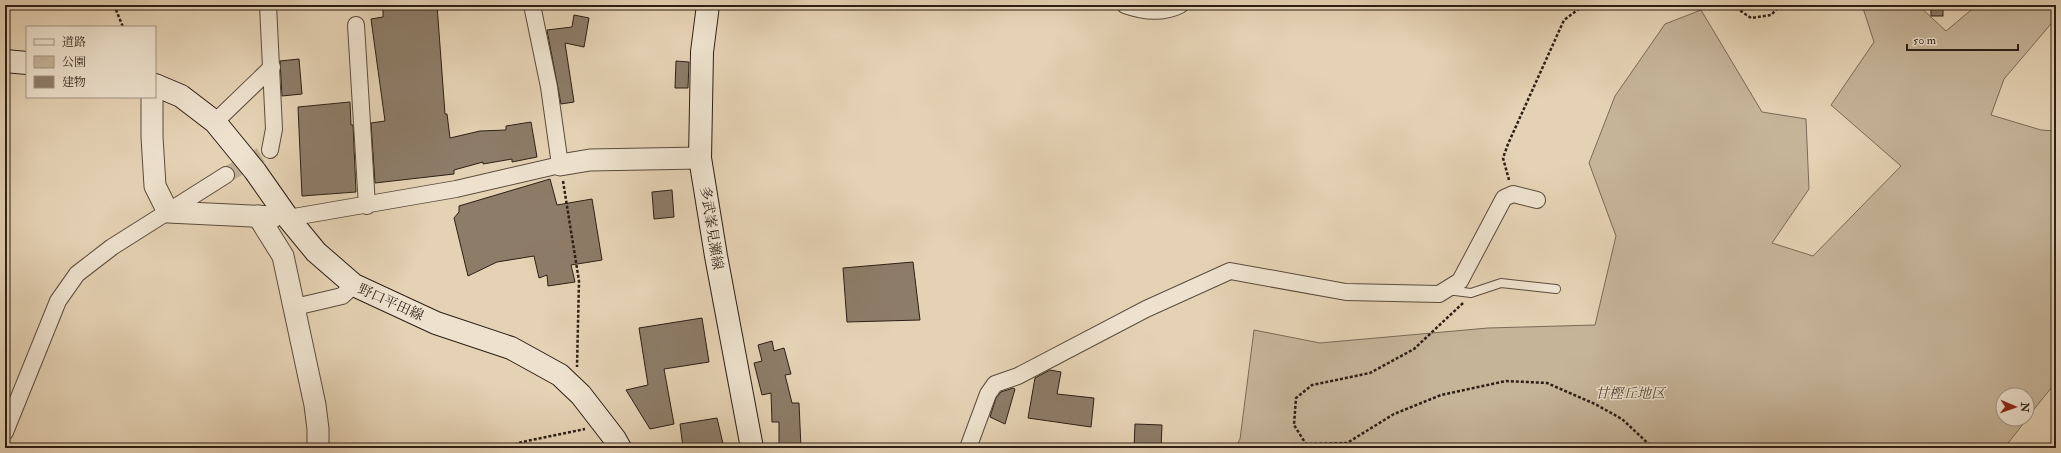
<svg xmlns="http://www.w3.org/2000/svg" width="2061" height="453" font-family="'IM FELL Double Pica','Noto Serif JP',serif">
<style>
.green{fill:#c6b499;stroke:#7a6a57}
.building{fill:#8d7c68;stroke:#2d1f15}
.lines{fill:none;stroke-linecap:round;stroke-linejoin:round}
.minor-tunnel{stroke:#c0ae94;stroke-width:16;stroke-dasharray:16 8;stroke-linecap:butt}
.service-casing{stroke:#5b4c3d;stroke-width:10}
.minor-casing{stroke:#5b4c3d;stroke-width:18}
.tertiary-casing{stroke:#5b4c3d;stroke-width:23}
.secondary-casing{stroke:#2d1f15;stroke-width:24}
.path{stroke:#2d1f15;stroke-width:2.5;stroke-dasharray:3 2;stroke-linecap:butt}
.service{stroke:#eee2ce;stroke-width:8}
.minor{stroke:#eee2ce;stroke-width:16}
.tertiary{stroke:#eee2ce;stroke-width:21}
.secondary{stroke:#eee2ce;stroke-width:22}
.labels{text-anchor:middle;stroke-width:3;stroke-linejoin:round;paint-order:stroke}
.street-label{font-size:14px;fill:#2d1f15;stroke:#eee2ce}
.park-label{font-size:14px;font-style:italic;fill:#534436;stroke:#eee2ce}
</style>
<rect width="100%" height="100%" fill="#e5d2b4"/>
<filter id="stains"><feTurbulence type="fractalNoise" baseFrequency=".005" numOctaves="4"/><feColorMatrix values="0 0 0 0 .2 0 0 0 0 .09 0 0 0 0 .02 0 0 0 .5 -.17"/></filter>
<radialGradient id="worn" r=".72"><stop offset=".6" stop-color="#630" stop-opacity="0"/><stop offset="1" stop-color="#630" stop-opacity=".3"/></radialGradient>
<path class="green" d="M1862,5H1918L1946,31L1977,5H2056V18L2004,79L1991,115L2041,130L2056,131V382L2027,418V395H2003V419H2027L2005,447L1235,448L1240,439L1254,330L1320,343L1488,328L1595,325L1616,236L1589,163L1615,96L1665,24L1701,10L1762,112L1806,119L1809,189L1772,243L1813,256L1901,166L1831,105L1874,42Z"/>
<g class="building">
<path d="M383,5H437L445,114H447L450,138L480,131L506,130V126L531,122L537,157L512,162V159L483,164V162L454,170V174L375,183L371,123L385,121L371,19L383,17Z"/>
<rect x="1931" y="5" width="12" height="11"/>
<path d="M574,15L589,18L584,47L565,43L574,102L561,104L547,30L572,27Z"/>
<path d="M299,59L302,94L282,96L280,61Z"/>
<path d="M676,61L689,62L688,88H675Z"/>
<path d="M350,102L351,125H353L356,192L302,196L298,107Z"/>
<path d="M550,179L557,205L592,199L602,260L571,265L575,282L548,286L547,275L539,278L534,256L497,262L468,276L454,218L459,212V206Z"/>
<path d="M672,190L674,217L654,219L652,192Z"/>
<path d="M913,262L920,320L847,322L843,268Z"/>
<path d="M702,318L709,362L664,369L674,424L650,429L626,390L648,385L639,328Z"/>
<path d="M772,341L774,351L784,348L791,374L785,375L792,403H799L801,448H779V422H772L771,393L762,395L754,363L762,361L758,345Z"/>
<path d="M1050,370L1061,372L1057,394L1094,398L1091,427L1028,418L1035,378Z"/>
<path d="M1013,388L1015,389L1005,424L990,417L996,398L1001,392Z"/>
<path d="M717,418L724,448H683L680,424Z"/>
<path d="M1135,424L1162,425L1161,448H1134Z"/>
</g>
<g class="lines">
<path class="minor-tunnel" d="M226,175L270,150"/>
<defs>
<path id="service" d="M1447,290L1471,293L1501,283L1556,289"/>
<g id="minor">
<path d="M268,5L274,129L270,150"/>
<path d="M1125,5C1144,12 1162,14 1180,5"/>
<path d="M356,25L367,206"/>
<path d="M215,122L272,67"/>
<path d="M288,218L456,189L560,165L549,87L532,5"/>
<path d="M295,307L342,296L354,285"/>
<path d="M5,432L58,301L77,274L112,247L226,175"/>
<path d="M968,448L988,394L995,384L1018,376L1146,309L1230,271L1346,292L1439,294L1460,281L1504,198L1513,194L1537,200"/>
</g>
<g id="tertiary">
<path d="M152,97V137L155,186L168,212L273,217"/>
<path d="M560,165L590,160L700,158"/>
<path d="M258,216L283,256L315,405L318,429V448"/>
</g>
<g id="secondary">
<path d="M708,5L702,52L700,158L716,256L752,448"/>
<path d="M5,61L27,63"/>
<path d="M155,85L181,96L215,122L255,171L288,218L316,252L354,285L436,323L511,348L560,375L581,395L615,439L620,448"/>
</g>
</defs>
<use href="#service" class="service-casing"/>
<use href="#minor" class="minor-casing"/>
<use href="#tertiary" class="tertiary-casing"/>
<use href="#secondary" class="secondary-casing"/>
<g class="path">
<path d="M114,5L123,27"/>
<path d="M1732,5L1751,18L1771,15L1781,5"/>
<path d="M1509,180L1503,158L1508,144L1564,20L1584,5"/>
<path d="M563,181L579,281L577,367"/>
<path d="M1463,303L1414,349L1370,373L1312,385L1296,398L1294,425L1306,444L1347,443L1394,414L1441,395L1506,381L1547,383L1595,404L1622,419L1653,448"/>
<path d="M505,448L522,442L585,429"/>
</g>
<use href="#service" class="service"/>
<use href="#minor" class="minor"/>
<use href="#tertiary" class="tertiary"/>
<use href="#secondary" class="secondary"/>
</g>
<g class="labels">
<g class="street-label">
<text transform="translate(712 228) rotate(81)" y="5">多武峯見瀬線</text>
<text transform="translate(391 302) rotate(24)" y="5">野口平田線</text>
</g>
<g class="park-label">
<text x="1630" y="398">甘樫丘地区</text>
</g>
</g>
<rect width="2061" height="453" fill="none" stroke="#e5d2b4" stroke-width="20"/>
<rect x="6" y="6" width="2049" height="441" fill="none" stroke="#2d1f15" stroke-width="2"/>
<rect x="10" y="10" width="2041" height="433" fill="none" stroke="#2d1f15"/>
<rect x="26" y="26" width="130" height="72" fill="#eee2ce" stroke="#a19484"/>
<rect x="34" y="39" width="20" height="6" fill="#eee2ce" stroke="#a19484"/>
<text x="62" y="46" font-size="12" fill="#2d1f15">道路</text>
<rect x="34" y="56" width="20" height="12" fill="#c6b499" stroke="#a19484"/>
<text x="62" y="66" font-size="12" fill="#2d1f15">公園</text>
<rect x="34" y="76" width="20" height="12" fill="#8d7c68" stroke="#a19484"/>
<text x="62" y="86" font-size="12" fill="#2d1f15">建物</text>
<g transform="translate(2015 407) rotate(92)"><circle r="19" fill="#eee2ce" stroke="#a19484"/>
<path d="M0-3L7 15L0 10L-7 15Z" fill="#8f2418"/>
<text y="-6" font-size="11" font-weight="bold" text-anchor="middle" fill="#2d1f15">N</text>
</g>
<path d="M1907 44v6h111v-6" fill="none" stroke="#2d1f15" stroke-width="2"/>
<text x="1913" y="44" font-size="12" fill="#2d1f15" stroke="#eee2ce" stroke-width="3" paint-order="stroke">50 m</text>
<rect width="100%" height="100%" filter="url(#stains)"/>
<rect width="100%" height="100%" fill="url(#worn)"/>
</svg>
